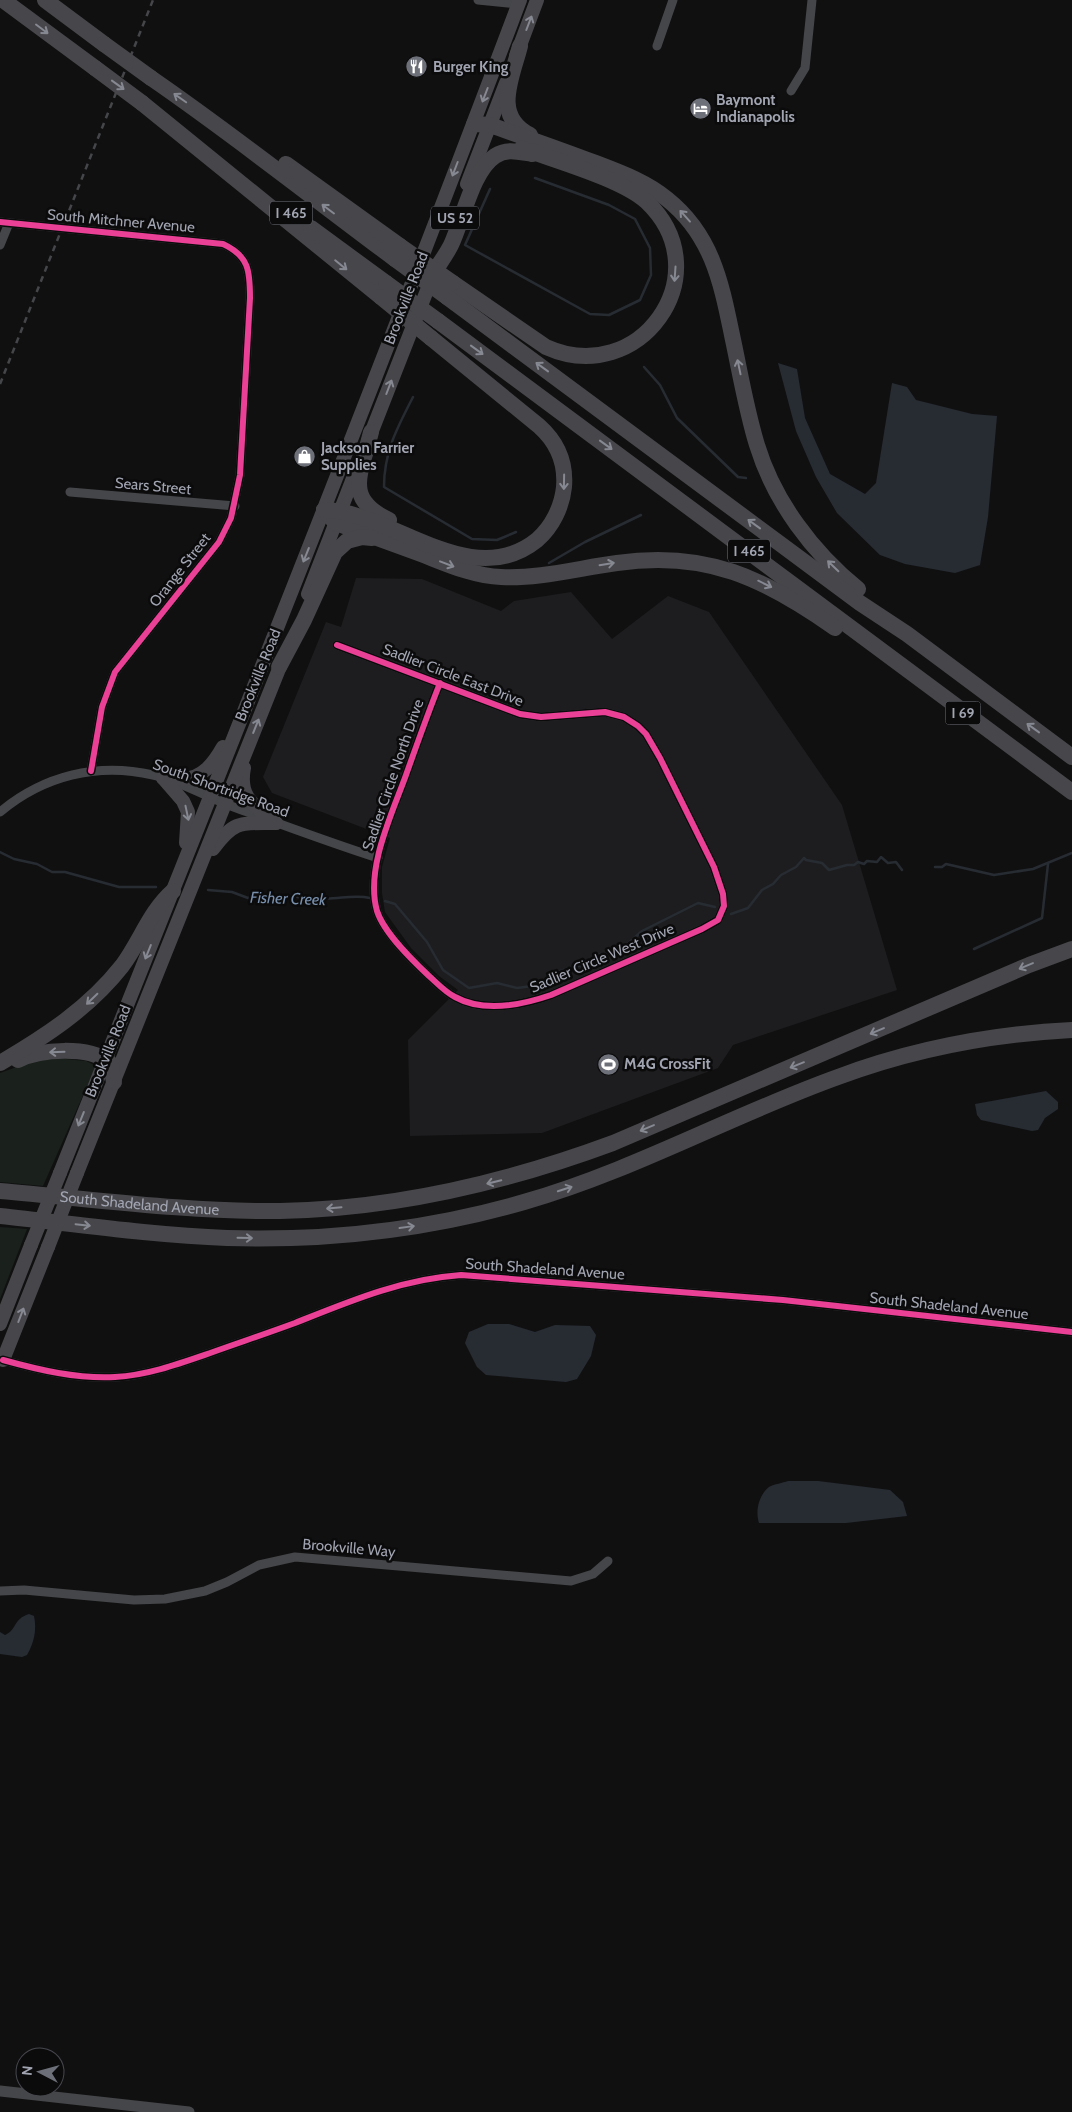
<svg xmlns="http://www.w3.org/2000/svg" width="1072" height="2112" font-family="Cabin,sans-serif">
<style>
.built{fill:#1d1d1f}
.green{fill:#1a201b}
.water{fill:#272c33}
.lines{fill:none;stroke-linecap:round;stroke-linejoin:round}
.stream{stroke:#272c33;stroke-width:2.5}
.minor{stroke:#454649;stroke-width:9}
.tertiary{stroke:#454649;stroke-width:11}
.primary{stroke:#47474b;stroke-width:14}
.motorway{stroke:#47474b;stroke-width:16}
.rail{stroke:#454649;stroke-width:2.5;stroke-dasharray:6 5;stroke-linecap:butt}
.primary-bridge{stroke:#47474b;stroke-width:14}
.motorway-bridge{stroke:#47474b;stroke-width:16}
.cycleway-casing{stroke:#0b0b0c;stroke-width:9}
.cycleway{stroke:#ea4096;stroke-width:6}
.oneway{stroke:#868892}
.labels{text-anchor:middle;stroke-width:5;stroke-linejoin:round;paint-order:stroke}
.shield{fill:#0b0b0c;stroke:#747680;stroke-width:1}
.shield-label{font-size:14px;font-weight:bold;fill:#a1a4b1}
.poi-label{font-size:15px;font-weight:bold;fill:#a1a4b1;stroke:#0b0b0c;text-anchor:start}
.street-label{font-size:15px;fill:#a1a4b1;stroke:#0b0b0c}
.water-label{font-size:16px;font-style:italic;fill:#788fac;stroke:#0b0b0c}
</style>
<rect width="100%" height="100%" fill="#101011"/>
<path class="built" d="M356,578L422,579L501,611L514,601L571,592L612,639L668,596L709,612L842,805L897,990L733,1045L718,1068L542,1133L410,1136L408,1040L458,990L439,976L411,948L385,912L382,893V867L390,838L272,793L263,777L326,622L341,627Z"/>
<g class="green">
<path d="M55,1058L86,1061L96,1066L43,1186L0,1182V1073L25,1064Z"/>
<path d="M0,1227L27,1229L0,1299Z"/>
</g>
<g class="water">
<path d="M778,363L797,369L805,418L830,474L865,494L876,483L892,383L907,387L916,400L972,414L997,416L988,517L980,565L955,573L905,564L880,555L837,513L816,477L796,431Z"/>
<path d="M1046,1091L1058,1102V1109L1045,1118L1038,1130L1032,1131L981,1120L977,1115L975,1104Z"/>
<path d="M488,1324H509L535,1332L555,1325L590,1326L596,1335L591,1356L577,1379L566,1382L486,1375L477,1367L465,1343L469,1332Z"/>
<path d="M788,1481H818L890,1490L903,1502L907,1516L846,1523H759C755,1511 759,1495 769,1487C774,1484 783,1483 788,1481Z"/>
<path d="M29,1614L34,1616C37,1630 34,1643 27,1655L22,1657L0,1654V1632L5,1635C17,1630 13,1619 29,1614Z"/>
</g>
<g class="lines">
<g class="stream">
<path d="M490,189L465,245L590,314L609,315L640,300L651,275L650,248L635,219L609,205L535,178"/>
<path d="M644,367L660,385L677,418L738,477L746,478"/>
<path d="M413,397C397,428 384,452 384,487L472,539L497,540L516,532"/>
<path d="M549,563L585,542L641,515"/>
<path d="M0,852L14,859L37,864L52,872H65L119,887H156"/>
<path d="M935,867H942L946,864L994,875L1033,869L1072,853"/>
<path d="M208,890L232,892L248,898L269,894L276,896L290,895L305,899L310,896C330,903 350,893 370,898"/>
<path d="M385,901L395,904L427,942L443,970L469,988L497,983L517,988L532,986L548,980L560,971L585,964L600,954H610L623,948L642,931L698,903L715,907"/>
<path d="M731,914L748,908L762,890L773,884L781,875L796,867L804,858L806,860L822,863L829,870L847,865H854L858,862L864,864L867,861L877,862L881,857L888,863L896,862L902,870"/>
<path d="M974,949L1042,918L1048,864"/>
</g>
<g class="minor">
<path d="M478,0L518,4"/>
<path d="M657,46L673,0"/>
<path d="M791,91L805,68L812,0"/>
<path d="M0,222L223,244C249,256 250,271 250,298L240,475L231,518L219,542L115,672L102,707L91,771"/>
<path d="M0,245L9,223"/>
<path d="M70,492L235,506"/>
<path d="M337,645L520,714L541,717L605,712L624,717L638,726L646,734L660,758L714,867L723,894L724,906L718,920L702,929L551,995C522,1005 484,1013 455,997C445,992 437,983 429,976C412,960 384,933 377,911C365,869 392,814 406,775C417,744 428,713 440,683"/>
<path d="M0,812C43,776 97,762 153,775C180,781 205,796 231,806C280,824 328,842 378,858"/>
<path d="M3,1360C39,1370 77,1379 115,1377C149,1375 181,1363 213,1352C241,1342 268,1333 295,1323C350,1301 402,1279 461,1275L783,1300L1072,1332"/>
<path d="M0,1591L24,1590L134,1600L165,1599L205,1591L227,1582L259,1565L295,1557L571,1581L593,1574L608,1561"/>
</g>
<path class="tertiary" d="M0,2091L189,2112"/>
<g class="primary">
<path d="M516,56L537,0"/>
<path d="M467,184L506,83"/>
<path d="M368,441L433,275"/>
<path d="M308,594L357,468"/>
<path d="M244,768C238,798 255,806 276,823"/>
<path d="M163,778C170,777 176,779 183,779C203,778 214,763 223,747"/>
<path d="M163,778L183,801L188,812L186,843"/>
<path d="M213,849C234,820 241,823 276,823"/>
<path d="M60,1173C216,783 372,393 520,0"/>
<path d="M77,1173L283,659"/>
<path d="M0,1324L31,1245"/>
<path d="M0,1358L3,1360L48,1247"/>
</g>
<g class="motorway">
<path d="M3,0L95,68"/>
<path d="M45,0L104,44"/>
<path d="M520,46C512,78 492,116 530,135"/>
<path d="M151,78C234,135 314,199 395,259"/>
<path d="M142,103L381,297"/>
<path d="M474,124L490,125C524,137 559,149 593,162C619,172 645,181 667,199C712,235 721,282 732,335C740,372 746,409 757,445C774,501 813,553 858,589"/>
<path d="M286,164L400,246"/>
<path d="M311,228L386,283"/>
<path d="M433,274C439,264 446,255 451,245C463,220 472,171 495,156C507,148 519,152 532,154"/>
<path d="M453,283L546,347C639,389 722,274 647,202C622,179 556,161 522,148"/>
<path d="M447,297L860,603L907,634L1072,757"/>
<path d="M438,321L1072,792"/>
<path d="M371,432C361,474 343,498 389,520"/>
<path d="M324,510L336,523C364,533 393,544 421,554C447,564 473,576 501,577C539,579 579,568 617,563C706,550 764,578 835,628"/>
<path d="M324,510C390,510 470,594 537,540C552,527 562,507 564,487C566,463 557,442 539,426L431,338"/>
<path d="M279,667L304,620L335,552L347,541L362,537L372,538"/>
<path d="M18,1060C41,1049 88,1046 109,1062L111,1066L114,1082"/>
<path d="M0,1063C46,1036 89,1008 122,966C140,942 150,911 173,891"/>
<path id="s1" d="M0,1191C93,1199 187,1212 280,1211C395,1209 505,1183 613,1143L1029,965L1072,949"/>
<path d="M0,1216C75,1224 151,1235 227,1238C327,1241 427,1230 524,1202C633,1171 732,1115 838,1077C913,1049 993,1034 1072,1030"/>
</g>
<path class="rail" d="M0,384L153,0"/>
<g class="primary-bridge">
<path d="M31,1245L60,1173"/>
<path d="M48,1247L77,1173"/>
</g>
<g class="motorway-bridge">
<path d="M104,44L151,78"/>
<path d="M95,68L142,103"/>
<path d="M400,246L453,283"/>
<path d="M395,259L447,297"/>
<path d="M386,283L438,321"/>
<path d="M381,297L431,338"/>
</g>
<defs>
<g id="cycleway">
<path d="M0,222L223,244C249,256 250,271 250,298L240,475L231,518L219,542L115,672L102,707L91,771"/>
<path d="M337,645L520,714L541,717L605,712L624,717L638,726L646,734L660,758L714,867L723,894L724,906L718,920L702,929L551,995C522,1005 484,1013 455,997C445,992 437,983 429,976C412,960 384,933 377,911C365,869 392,814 406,775C417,744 428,713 440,683"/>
<path d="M3,1360C39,1370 77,1379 115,1377C149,1375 181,1363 213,1352C241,1342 268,1333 295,1323C350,1301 402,1279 461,1275L783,1300L1072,1332"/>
</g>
</defs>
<use href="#cycleway" class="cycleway-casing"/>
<use href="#cycleway" class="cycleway"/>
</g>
<defs><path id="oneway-shaft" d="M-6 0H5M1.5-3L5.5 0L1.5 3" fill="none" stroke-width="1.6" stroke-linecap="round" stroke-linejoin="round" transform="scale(1.25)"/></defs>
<g class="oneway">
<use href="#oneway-shaft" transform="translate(529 23) rotate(-69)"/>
<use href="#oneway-shaft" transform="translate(42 29) rotate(37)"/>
<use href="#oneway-shaft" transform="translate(118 85) rotate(36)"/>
<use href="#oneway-shaft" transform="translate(485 95) rotate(111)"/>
<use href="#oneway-shaft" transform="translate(180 98) rotate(-145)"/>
<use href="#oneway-shaft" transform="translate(455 169) rotate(111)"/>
<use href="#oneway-shaft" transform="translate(328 209) rotate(-143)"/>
<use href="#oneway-shaft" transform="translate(685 216) rotate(-132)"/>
<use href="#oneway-shaft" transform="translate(341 265) rotate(39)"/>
<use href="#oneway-shaft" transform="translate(675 274) rotate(94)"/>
<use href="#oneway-shaft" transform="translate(477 350) rotate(36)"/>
<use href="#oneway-shaft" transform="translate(542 367) rotate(-144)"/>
<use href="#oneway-shaft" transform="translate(739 367) rotate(-102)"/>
<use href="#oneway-shaft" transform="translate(389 387) rotate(-69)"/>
<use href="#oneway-shaft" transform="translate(606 445) rotate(36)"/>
<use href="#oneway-shaft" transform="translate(564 482) rotate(91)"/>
<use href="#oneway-shaft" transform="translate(754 524) rotate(-144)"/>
<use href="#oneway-shaft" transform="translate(306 555) rotate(112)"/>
<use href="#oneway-shaft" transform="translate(447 564) rotate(21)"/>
<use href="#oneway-shaft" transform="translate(607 564) rotate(-9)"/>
<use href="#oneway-shaft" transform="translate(833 566) rotate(-136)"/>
<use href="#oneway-shaft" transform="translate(765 584) rotate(26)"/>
<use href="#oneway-shaft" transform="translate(256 726) rotate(-68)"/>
<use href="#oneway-shaft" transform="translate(1033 728) rotate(-144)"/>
<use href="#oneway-shaft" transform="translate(187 813) rotate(78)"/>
<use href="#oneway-shaft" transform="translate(148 952) rotate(112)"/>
<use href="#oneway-shaft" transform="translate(1026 966) rotate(157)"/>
<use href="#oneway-shaft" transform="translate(92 999) rotate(136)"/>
<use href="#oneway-shaft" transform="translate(877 1031) rotate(157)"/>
<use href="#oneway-shaft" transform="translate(57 1052) rotate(178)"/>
<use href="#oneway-shaft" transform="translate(797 1065) rotate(158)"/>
<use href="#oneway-shaft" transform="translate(81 1119) rotate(112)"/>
<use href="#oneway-shaft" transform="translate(647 1128) rotate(157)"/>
<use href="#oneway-shaft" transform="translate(494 1182) rotate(166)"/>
<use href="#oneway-shaft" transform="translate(565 1189) rotate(-18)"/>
<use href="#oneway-shaft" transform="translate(334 1208) rotate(175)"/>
<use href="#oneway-shaft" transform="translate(83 1225) rotate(6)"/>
<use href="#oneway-shaft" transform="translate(407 1227) rotate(-8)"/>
<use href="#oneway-shaft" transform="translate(245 1238) rotate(1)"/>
<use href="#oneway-shaft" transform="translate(21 1315) rotate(-69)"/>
</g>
<defs>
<symbol id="restaurant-disc" viewBox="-11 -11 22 22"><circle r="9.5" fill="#6e7079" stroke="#0b0b0c"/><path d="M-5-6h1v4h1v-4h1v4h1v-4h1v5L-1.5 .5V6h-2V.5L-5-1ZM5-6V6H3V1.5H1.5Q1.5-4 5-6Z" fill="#fff"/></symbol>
<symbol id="hotel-disc" viewBox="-11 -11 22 22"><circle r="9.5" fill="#6e7079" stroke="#0b0b0c"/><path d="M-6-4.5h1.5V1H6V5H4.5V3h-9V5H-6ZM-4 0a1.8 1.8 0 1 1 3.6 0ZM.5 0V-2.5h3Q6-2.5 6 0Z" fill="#fff"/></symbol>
<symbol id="shop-disc" viewBox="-11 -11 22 22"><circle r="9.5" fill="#6e7079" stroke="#0b0b0c"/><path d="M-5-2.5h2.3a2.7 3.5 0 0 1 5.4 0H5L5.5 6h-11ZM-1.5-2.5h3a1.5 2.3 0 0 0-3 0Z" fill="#fff"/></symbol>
<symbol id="stadium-disc" viewBox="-11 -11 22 22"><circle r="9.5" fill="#6e7079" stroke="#0b0b0c"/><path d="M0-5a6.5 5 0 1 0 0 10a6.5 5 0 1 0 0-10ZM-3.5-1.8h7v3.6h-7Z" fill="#fff"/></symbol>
</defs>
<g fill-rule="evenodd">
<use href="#restaurant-disc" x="404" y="54" width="25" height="25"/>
<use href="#hotel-disc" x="688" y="96" width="25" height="25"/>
<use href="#shop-disc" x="292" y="444" width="25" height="25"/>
<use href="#stadium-disc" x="596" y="1052" width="25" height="25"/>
</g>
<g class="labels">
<g class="shield">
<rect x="270" y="201.5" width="42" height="23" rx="4"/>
<rect x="431" y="206.5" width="48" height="23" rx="4"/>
<rect x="728" y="539.5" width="42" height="23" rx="4"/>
<rect x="945.5" y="701.5" width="35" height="23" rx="4"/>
</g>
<g class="shield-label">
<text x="291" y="218">I 465</text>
<text x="455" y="223">US 52</text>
<text x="749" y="556">I 465</text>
<text x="963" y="718">I 69</text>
</g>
<g class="poi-label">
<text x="433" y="72">Burger King</text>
<text x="716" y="105">Baymont<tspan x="716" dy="17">Indianapolis</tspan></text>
<text x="321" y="453">Jackson Farrier<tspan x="321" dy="17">Supplies</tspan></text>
<text x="624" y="1069">M4G CrossFit</text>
</g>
<g class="street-label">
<text transform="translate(121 221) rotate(5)" y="5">South Mitchner Avenue</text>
<text transform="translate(406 298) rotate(-69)" y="5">Brookville Road</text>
<text transform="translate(153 486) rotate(5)" y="5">Sears Street</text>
<text transform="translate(180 570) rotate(-52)" y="5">Orange Street</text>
<text transform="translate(258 675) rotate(-68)" y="5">Brookville Road</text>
<text transform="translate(453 675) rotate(21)" y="5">Sadlier Circle East Drive</text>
<text transform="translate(393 775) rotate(-71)" y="5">Sadlier Circle North Drive</text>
<text transform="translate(221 788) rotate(20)" y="5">South Shortridge Road</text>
<text transform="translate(602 958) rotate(-23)" y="5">Sadlier Circle West Drive</text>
<text transform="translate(108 1051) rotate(-68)" y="5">Brookville Road</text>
<text dy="5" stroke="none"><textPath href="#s1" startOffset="140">South Shadeland Avenue</textPath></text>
<text transform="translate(545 1269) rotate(4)" y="5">South Shadeland Avenue</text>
<text transform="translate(949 1306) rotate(6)" y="5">South Shadeland Avenue</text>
<text transform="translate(349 1548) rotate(5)" y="5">Brookville Way</text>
</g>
<g class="water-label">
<text transform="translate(288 898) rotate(2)" y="6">Fisher Creek</text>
</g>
</g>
<g transform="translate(40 2072) rotate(276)"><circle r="24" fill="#0b0b0c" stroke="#47484e"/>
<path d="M0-4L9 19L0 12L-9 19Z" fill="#6e7079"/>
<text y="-8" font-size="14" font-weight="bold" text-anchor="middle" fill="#a1a4b1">N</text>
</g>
</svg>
